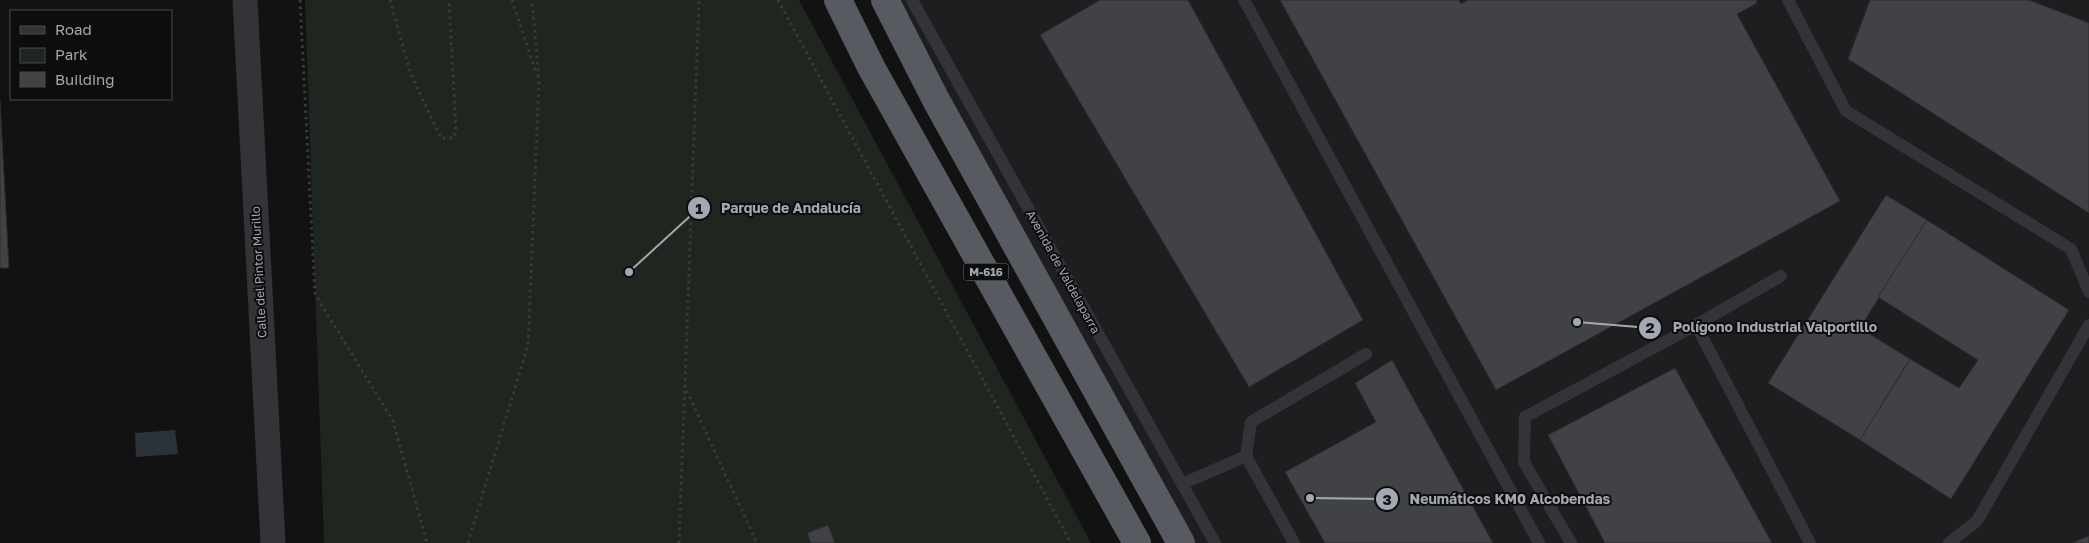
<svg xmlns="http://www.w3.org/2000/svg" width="2089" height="543" font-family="'Golos Text',sans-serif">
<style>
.built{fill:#1e1e20}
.green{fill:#1e261f}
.water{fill:#2b3238}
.building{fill:#414246;stroke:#2c2c2f}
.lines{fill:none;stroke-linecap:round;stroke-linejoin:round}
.path{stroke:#393b3f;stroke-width:3;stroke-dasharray:2.5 4;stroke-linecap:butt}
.service{stroke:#333438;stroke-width:12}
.minor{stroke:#333438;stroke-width:25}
.trunk{stroke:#575a60;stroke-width:28}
.labels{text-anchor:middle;stroke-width:4;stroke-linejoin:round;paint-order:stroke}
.shield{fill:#0d0d0e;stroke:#777a82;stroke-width:1}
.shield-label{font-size:11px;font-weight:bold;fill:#a4a8b3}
.street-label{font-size:12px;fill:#a4a8b3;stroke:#0d0d0e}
.leader{fill:none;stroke:#a4a8b3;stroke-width:2}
.callout-dot{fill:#a4a8b3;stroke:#0d0d0e;stroke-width:2}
.mark-label{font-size:15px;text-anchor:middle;font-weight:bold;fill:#111}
.callout-label{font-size:14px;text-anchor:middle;font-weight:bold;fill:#a4a8b3;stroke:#0d0d0e;stroke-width:4;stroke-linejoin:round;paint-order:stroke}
</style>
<rect width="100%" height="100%" fill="#121213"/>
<path class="built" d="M885,0H2089V543H1193Z"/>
<path class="green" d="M305,0H799L1091,543H324Z"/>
<path class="water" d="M175,430L178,454L136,457L135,433Z"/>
<g class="building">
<path d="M1100,0H1188L1363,320L1249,387L1040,35Z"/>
<path d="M1280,0H1459L1461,4L1468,0H1756L1757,3L1737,14L1840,201L1496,390Z"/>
<path d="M1870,0H2029L2089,23V213L1848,59Z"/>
<path d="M0,101L9,268H0Z"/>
<path d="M1886,195L1927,220L1860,328L1910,359L1860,440L1768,383Z"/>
<path d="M1927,220L2069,310L1951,499L1860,440L1910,359L1959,388L1978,360L1878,297Z"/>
<path d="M1392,360L1493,543H1325L1285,472L1376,422L1355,383Z"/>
<path d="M1675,368L1772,543H1605L1548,435Z"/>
<path d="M828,525L835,543H811L807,533Z"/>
<path d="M2089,536V543H2072Z"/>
</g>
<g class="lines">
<g class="path">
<path d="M300,0L315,294L393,421L427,543"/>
<path d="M390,0L411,75L441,138H453L456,131L449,0"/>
<path d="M512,0L537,75"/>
<path d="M778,0L1071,543"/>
<path d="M684,385L757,543"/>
<path d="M468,543L528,345L539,81L532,0"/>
<path d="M679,543L699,0"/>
</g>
<g class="service">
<path d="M912,0L1215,543"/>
<path d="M1244,0L1539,543"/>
<path d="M1788,0L1846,111L2071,249L2089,292"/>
<path d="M1781,276L1696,325L1810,543"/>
<path d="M1246,456L1251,422L1366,354"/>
<path d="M1182,484L1246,456L1294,543"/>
<path d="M1571,543L1524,462L1525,417L1696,325"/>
<path d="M1949,543L1977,521L2089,325"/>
</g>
<path class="minor" d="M245,0L273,543"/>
<g class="trunk">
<path d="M838,0L871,67L1137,543"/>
<path d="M885,0L936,100L1181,543"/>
</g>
</g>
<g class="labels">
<rect class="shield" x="963.5" y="263.5" width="45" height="17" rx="4"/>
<g class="shield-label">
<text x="986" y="276">M-616</text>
</g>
<g class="street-label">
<text transform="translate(259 272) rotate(-93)" y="4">Calle del Pintor Murillo</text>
<text transform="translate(1063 272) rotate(61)" y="4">Avenida de Valdelaparra</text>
</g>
</g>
<path class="leader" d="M629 272L699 208M1577 322L1650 328M1310 498L1387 499"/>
<g class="callout-dot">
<circle cx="629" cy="272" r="5"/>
<circle cx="1577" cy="322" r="5"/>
<circle cx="1310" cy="498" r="5"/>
<circle cx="699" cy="208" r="12"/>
<circle cx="1650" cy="328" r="12"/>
<circle cx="1387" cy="499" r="12"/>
</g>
<g class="mark-label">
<text x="699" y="214">1</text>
<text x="1650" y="333">2</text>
<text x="1387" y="505">3</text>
</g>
<g class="callout-label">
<text x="791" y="213">Parque de Andalucía</text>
<text x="1775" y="332">Polígono Industrial Valportillo</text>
<text x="1510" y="504">Neumáticos KM0 Alcobendas</text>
</g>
<rect x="10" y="10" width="162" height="90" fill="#0d0d0e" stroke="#494b50"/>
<rect x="20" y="26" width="25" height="8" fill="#333438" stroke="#494b50"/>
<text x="55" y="35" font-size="15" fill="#a4a8b3">Road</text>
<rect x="20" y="48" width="25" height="15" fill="#1e261f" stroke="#494b50"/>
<text x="55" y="60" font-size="15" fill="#a4a8b3">Park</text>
<rect x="20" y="72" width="25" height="15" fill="#414246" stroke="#494b50"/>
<text x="55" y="85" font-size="15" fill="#a4a8b3">Building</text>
</svg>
